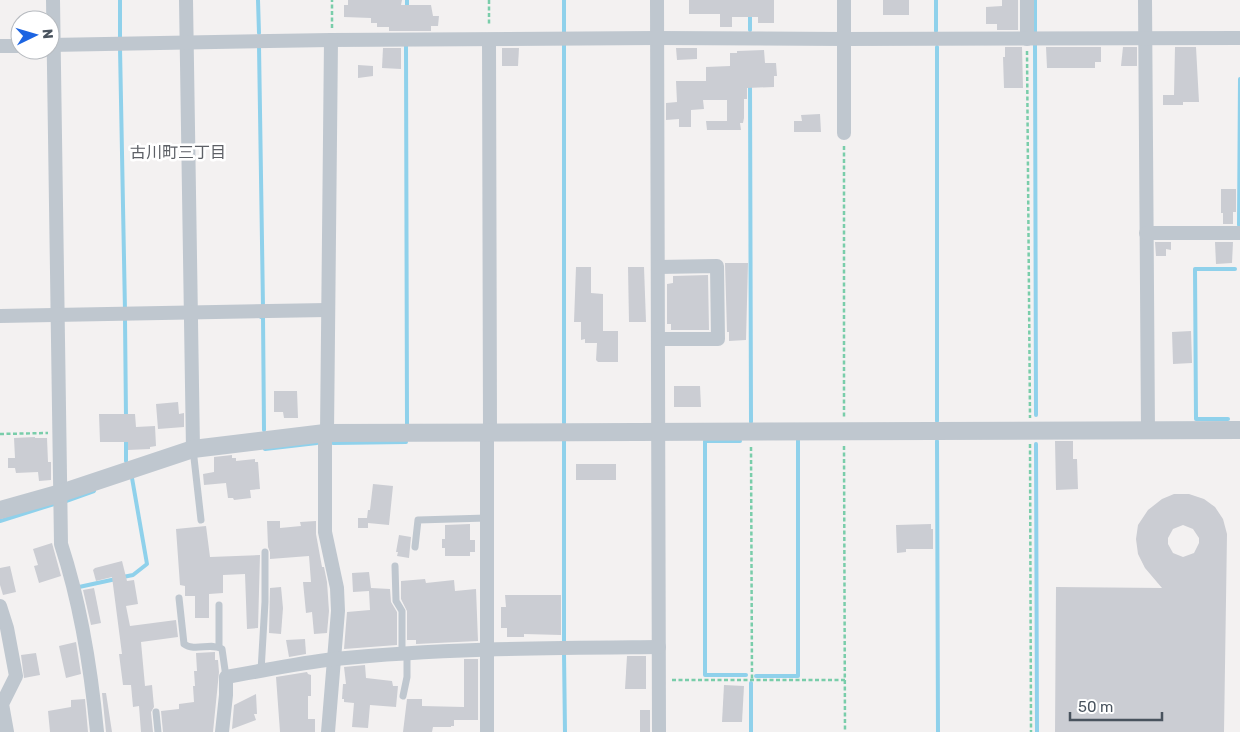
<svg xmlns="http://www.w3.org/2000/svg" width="1240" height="732" font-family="Rubik,'Noto Sans JP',sans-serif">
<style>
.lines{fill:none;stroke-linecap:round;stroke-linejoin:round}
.stream{stroke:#8fd1eb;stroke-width:4}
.building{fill:#cbcdd3;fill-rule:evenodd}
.path{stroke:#79cdaa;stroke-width:2.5;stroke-dasharray:4 2.5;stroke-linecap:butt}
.service{stroke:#bfc7cf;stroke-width:7}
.minor{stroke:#bfc7cf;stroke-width:14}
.tertiary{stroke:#bfc7cf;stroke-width:18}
.labels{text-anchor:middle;stroke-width:5;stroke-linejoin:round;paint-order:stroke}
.neighbourhood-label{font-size:16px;fill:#5d6066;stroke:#fff}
</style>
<rect width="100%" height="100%" fill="#f3f1f1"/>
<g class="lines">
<g class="stream">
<path d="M120,0V38"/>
<path d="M258,0L259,33"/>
<path d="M407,0V10"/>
<path d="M564,0V33"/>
<path d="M936,0V31"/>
<path d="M1035,0V32"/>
<path d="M750,12V30"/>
<path d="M564,44V423"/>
<path d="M1035,44L1036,415"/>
<path d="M259,46L263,307"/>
<path d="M406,46L407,424"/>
<path d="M937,47V421"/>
<path d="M120,48L125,311"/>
<path d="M750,84L751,422"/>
<path d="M1239,225L1240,79"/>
<path d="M261,317H263L264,430"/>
<path d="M125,319L126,418"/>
<path d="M1228,419H1196L1195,269H1235"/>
<path d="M126,438V461"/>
<path d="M740,441H705V675H746"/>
<path d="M937,441L938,732"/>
<path d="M333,443L406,442"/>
<path d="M1036,444L1037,732"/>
<path d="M265,449L317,443"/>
<path d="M66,501L94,491"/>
<path d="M0,521L54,504"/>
<path d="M123,577L133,575L147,564L132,478"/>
<path d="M79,587L116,579"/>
<path d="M564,644V441"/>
<path d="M564,653L565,732"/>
<path d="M756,676H798V440"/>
<path d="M751,683V732"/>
</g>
</g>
<g class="building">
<path d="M348,0H402L401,5H431L433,16H439L438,26H431V31H389V27H377V23H371V18L344,17V5H348Z"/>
<path d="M689,0H774V23H758V17H732V27H720V14H689Z"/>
<rect x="883" y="0" width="26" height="15"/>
<path d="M1002,0H1018V30H997V24H986V7L1002,6Z"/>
<path d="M1005,47H1022L1023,88H1004L1003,57H1005Z"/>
<path d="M1046,47H1101V62H1095V68H1047Z"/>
<path d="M1123,47H1137V66H1121Z"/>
<path d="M1175,47H1196L1199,102H1183V105H1163V95H1174Z"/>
<path d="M383,48H401V69L382,68Z"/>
<path d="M502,48H519L518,66H502Z"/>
<path d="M676,48H697V59L677,60Z"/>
<path d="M764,50L765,63H776L777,76H774V87L747,88V99H744V118L743,123H740L741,130H707L706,121H727V100H703L704,109L691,110V127H679V119L666,120V103L677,102L676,81H706V67L730,66V53H737V51Z"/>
<path d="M358,65L373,66V76L358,78Z"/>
<path d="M820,114L821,132H794V121H802L801,115Z"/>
<path d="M1221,189H1236V212H1233V224H1223V213H1221Z"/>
<path d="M1155,242H1171V250L1166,249V256H1156Z"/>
<path d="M1215,242H1233L1232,263L1216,264Z"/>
<path d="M725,263H748L746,340L729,341V332H727Z"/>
<path d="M576,267H591V293L603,294V331H618V362H598L596,360L597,343H585V339L581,340V322H574Z"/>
<path d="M628,267H644L646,322H629Z"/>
<path d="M708,275L709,330H671V324H667V284L673,283V276Z"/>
<path d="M1191,331L1192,363L1173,364L1172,332Z"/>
<path d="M674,386H700L701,407H674Z"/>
<path d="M274,391H297L298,418H284L283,412H274Z"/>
<path d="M178,402L179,414L184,413V427L158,429L156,404Z"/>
<path d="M99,414H135L136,427L155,426L156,446L150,447V449L128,450V442H100Z"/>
<path d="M35,437V438H47L48,462H51V480L39,481L38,472L16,473L15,468H8V458H15L14,438Z"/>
<path d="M1055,441H1073V459H1077L1078,489L1056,490Z"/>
<path d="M232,455V458H236V461L255,459V462H258L260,489L250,490L251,498L234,500L233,498H228L226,483L204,485L203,474L214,472V457Z"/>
<rect x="576" y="464" width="40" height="16"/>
<path d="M373,484L393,486L389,525L368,523V528H358V518H367L368,510H370Z"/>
<path d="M1174,494H1189L1204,499L1215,507L1223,519L1227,534L1224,732H1055L1056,587L1162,588L1145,568L1138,554L1136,539L1138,525L1148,510L1162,499ZM1183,525L1193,529L1199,538V543L1194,553L1183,557L1173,553L1168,544V538L1173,529Z"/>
<path d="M267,521H280V528L301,526L300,522L316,521V534L322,567H324L327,582L329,611L327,633L314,634L312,612L306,613L303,582H311L309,556L270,559V552L268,547Z"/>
<path d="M470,524V540H475V552H470V556H445V548H442V539H445V525Z"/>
<path d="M931,524V529H933V549H906V552L897,553L896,525Z"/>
<path d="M206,526L210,557L260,555L258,628L247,629L245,574L223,575V593L209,594V618H195V596H185V586L180,585L176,529Z"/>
<path d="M399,535L411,537L409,558L397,556L398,552H396Z"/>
<path d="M52,543L61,576L39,583L34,566L38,565L33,549Z"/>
<path d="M122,561L127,581L134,580L138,604L126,606L130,626L176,620L178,637L141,642L145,686L152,685L154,707L151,712L153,732H141L139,706L133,707L131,685H123L119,654H122L112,577L96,581L93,570L95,568Z"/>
<path d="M10,566L16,592L3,595L0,585V568Z"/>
<path d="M369,572L371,588L390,589L391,602L397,612V645L344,649L347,612L370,610L369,591L353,592L352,573Z"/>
<path d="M425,579L426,583L454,580L455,591L476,589L478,641L416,644V640H407V611L401,599V581Z"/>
<path d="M281,587L283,608L281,634L269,633L270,588Z"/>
<path d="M94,588L101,623L91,625L83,590Z"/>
<path d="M505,595H561V635L524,634V637H507V628H501V607H506Z"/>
<path d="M305,639L306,654L289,657L286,640Z"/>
<path d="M76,642L81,674L66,678L59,646Z"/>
<path d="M215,652V660H218L219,672L213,732H163L161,711L179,709V704L194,702L193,686H195L194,671H197L196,653Z"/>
<path d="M36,653L40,675L24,678L21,655Z"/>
<path d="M627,656H646V689H625Z"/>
<path d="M464,659H478V720H454V726H451V727H433L432,732H403L407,699H422V706L464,707Z"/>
<path d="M365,665L366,678L392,681L393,686H398L396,707L370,705L368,728L352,727L354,703L344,702V699H342L343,684H346L344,667Z"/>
<path d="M307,672L308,674L311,675V696H308V719H315V732H280L276,677Z"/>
<path d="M724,685L744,686L742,722H722Z"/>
<path d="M102,693H106L112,732H106Z"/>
<path d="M256,694L257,714H254L256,720L232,729L234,705Z"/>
<path d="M85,699L88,732H50L48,711L71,707V700Z"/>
<rect x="640" y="710" width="10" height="22"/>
</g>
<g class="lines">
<g class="path">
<path d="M489,0V26"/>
<path d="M332,28V0"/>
<path d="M1027,51L1030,418"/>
<path d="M844,146V418"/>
<path d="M0,434L48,433"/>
<path d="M1030,444L1031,732"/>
<path d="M844,446L845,732"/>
<path d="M751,447L752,680"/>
<path d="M672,680H845"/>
</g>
<g class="service">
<path d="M193,449L201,520"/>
<path d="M415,547L418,520L487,518"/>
<path d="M395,566L396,601L402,611V654"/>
<path d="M179,598L184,644C195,652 211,642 222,649L226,677"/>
<path d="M219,605V647"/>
<path d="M261,671L265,602V552"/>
<path d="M403,696L407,677V654"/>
<path d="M156,712L158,732"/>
</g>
<g class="minor">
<path d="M53,0L61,544C81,605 91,669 97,732"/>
<path d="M186,0L193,449"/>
<path d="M657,0L659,732"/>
<path d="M844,0V133"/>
<path d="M1027,0V39"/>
<path d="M1145,0L1148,431"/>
<path d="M489,40L490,432"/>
<path d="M50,45L331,40L657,38L844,39L1240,38"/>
<path d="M0,46H20"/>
<path d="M1146,233H1240"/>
<path d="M658,267L717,266L718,339H658"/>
<path d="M0,316L327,310"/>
<path d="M325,433V532L337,588L338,611L328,732"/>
<path d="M327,433L331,40"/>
<path d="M0,606L7,628L16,676L2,704L7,732"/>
<path d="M222,732L226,695V677C262,671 298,663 335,659C442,648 550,648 659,647"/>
<path d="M487,732V432"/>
</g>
<path class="tertiary" d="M0,510L61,493L193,449L325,433L1240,430"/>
</g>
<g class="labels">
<g class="neighbourhood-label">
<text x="178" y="158">古川町三丁目</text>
</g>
</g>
<g transform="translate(35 35) rotate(85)"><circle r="24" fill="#ffffff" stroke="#b6babf"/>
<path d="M0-4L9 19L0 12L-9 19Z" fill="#1c64e2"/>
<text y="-8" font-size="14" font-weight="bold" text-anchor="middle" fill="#49535e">N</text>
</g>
<path d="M1070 712v8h92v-8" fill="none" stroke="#49535e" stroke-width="2.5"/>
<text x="1078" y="712" font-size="15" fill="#49535e" stroke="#ffffff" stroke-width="4" paint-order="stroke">50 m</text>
</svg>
